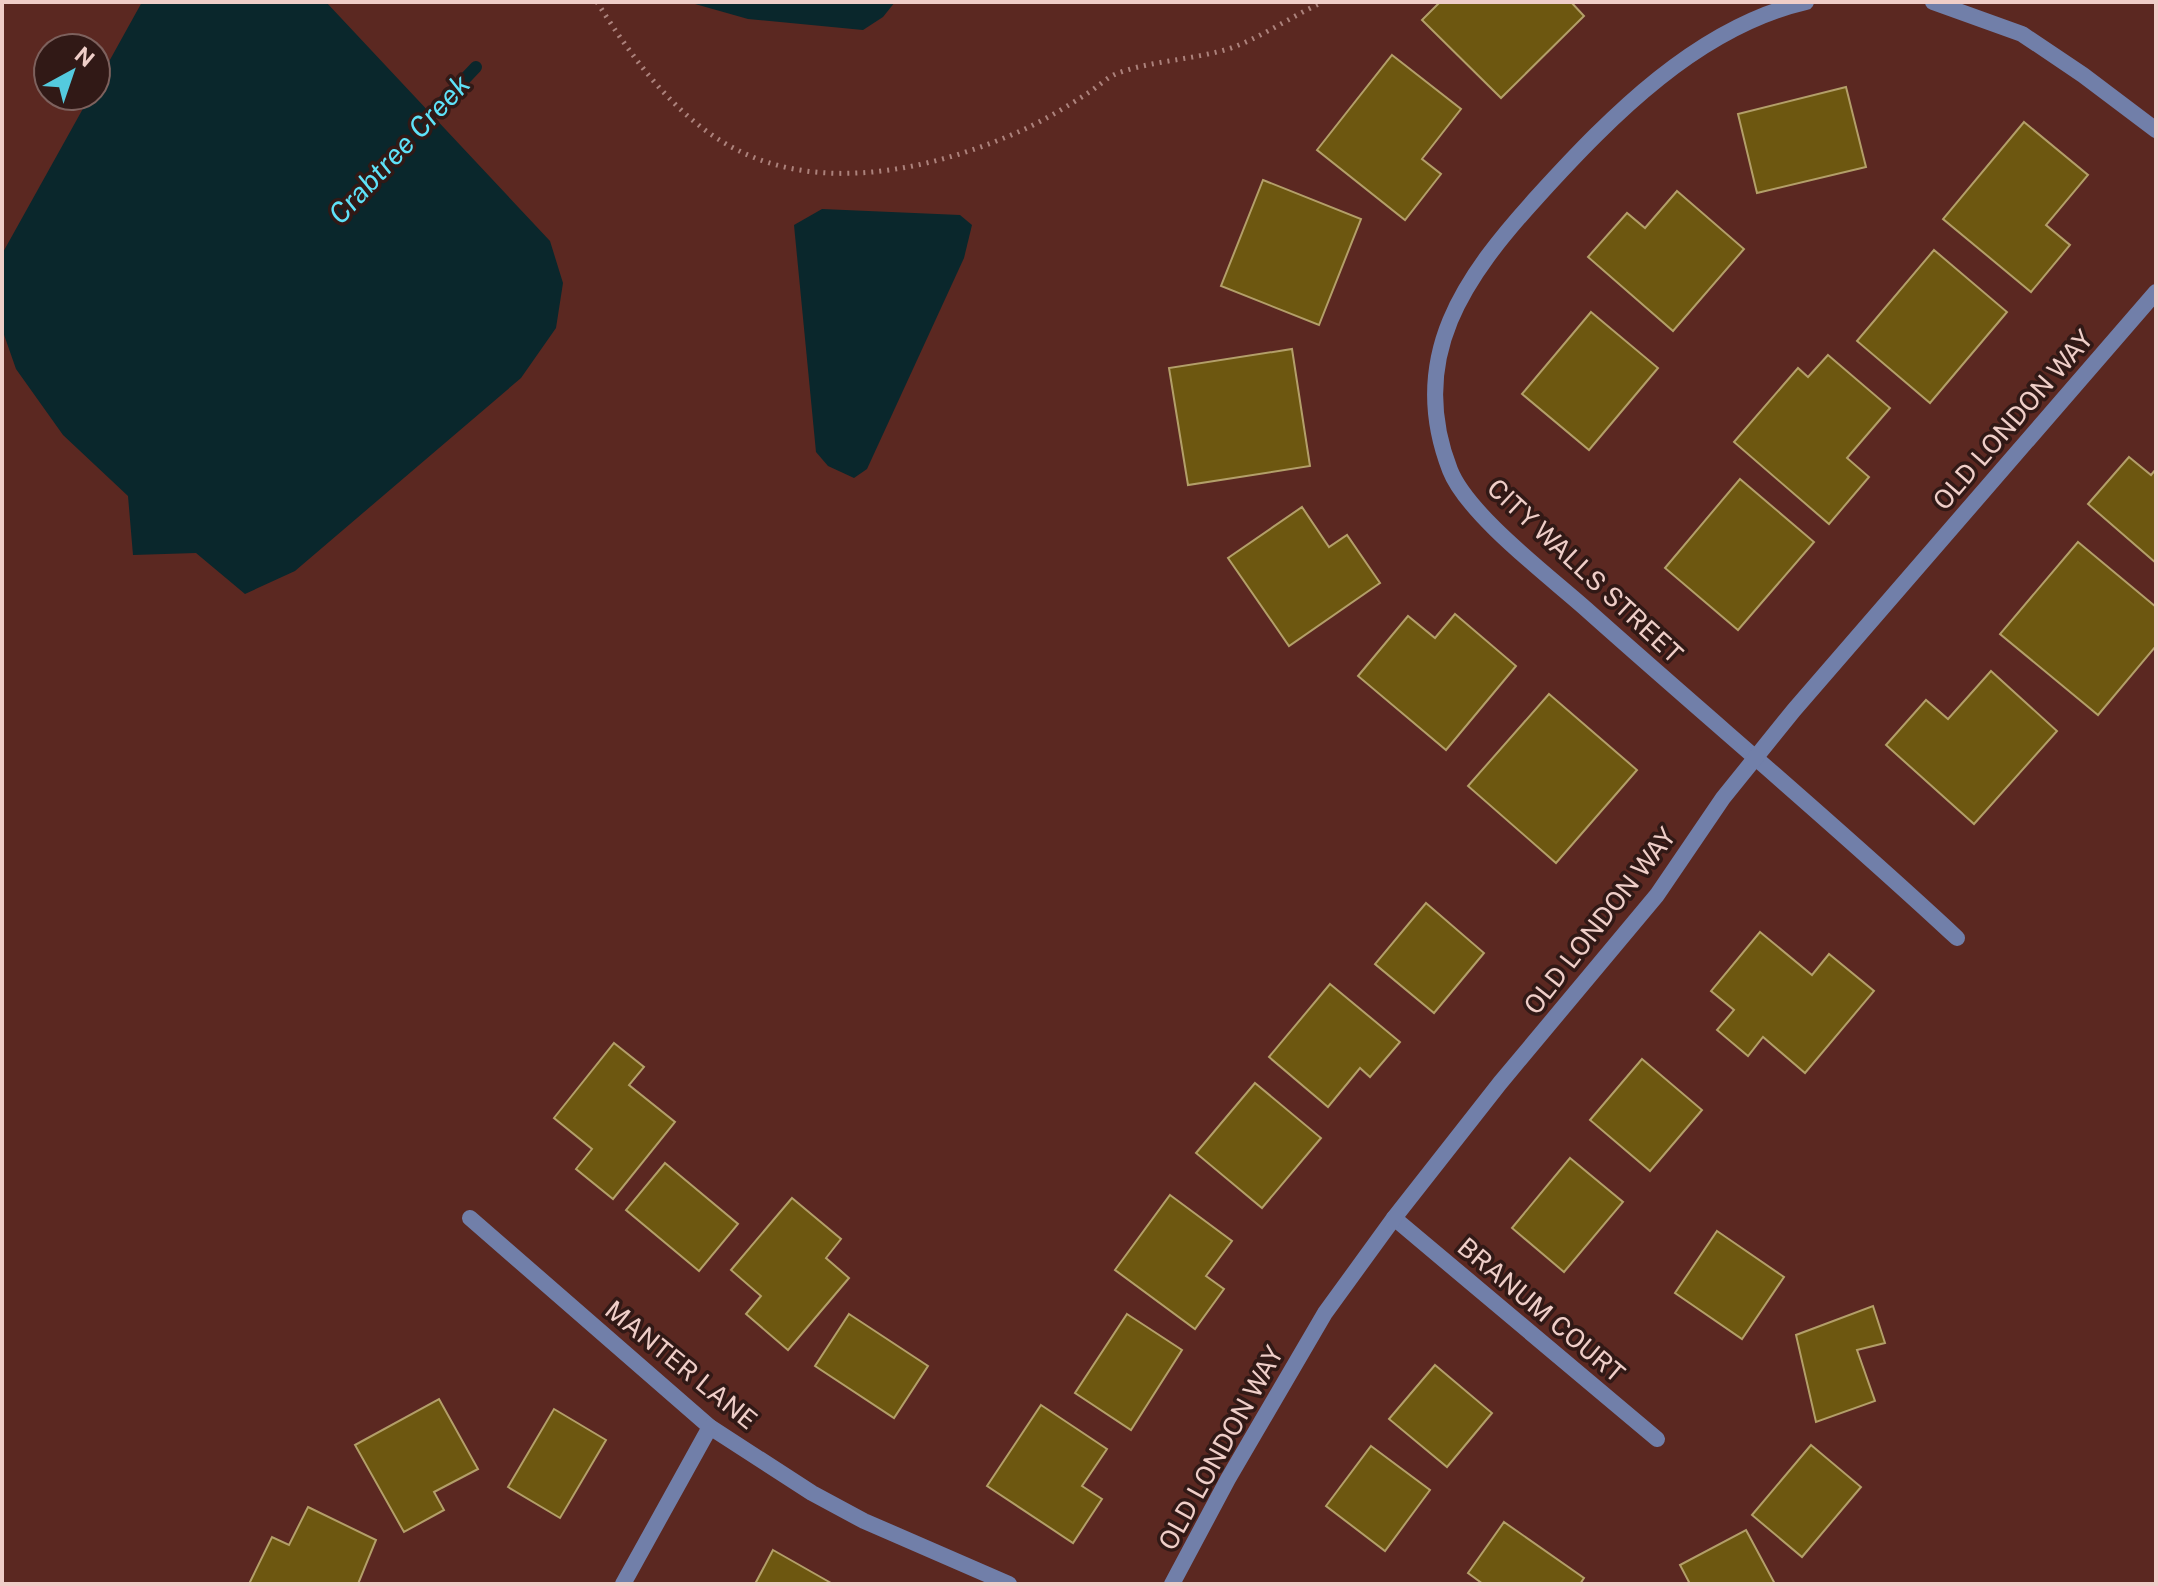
<svg xmlns="http://www.w3.org/2000/svg" width="2158" height="1586" font-family="'Public Sans',sans-serif">
<style>
.water{fill:#0a272c}
.lines{fill:none;stroke-linecap:round;stroke-linejoin:round}
.stream{stroke:#0a272c;stroke-width:12}
.building{fill:#6d5710;stroke:#b39f69;stroke-width:2}
.path{stroke:#ac827c;stroke-width:5;stroke-dasharray:2 6;stroke-linecap:butt}
.minor{stroke:#717fa9;stroke-width:16}
.labels{text-anchor:middle;stroke-width:7;stroke-linejoin:round;paint-order:stroke}
.street-label{font-size:26px;fill:#efcec8;stroke:#311916}
.water-label{font-size:28px;font-style:italic;fill:#5ee2f8;stroke:#311916}
</style>
<rect width="100%" height="100%" fill="#5b2821"/>
<g class="water">
<path d="M142,2H326L550,241L563,283L556,328L521,378L295,571L245,594L196,553L133,555L128,496L63,435L16,369L2,329V254L90,96H96V85Z"/>
<path d="M688,2H895L883,17L863,30L748,19Z"/>
<path d="M822,209L960,215L972,225L964,258L867,469L854,478L828,466L816,452L794,225Z"/>
</g>
<g class="lines">
<path class="stream" d="M420,126L476,67"/>
</g>
<g class="building">
<path d="M1440,2H1571L1584,16L1501,98L1422,20Z"/>
<path d="M1392,55L1461,109L1422,159L1441,174L1405,220L1317,150Z"/>
<path d="M1846,87L1866,167L1757,193L1738,114Z"/>
<path d="M2024,122L2088,175L2046,225L2070,245L2031,292L1943,219Z"/>
<path d="M1263,180L1361,219L1319,325L1221,286Z"/>
<path d="M1677,191L1744,249L1673,331L1588,257L1627,213L1645,228Z"/>
<path d="M1934,250L2007,312L1930,403L1857,341Z"/>
<path d="M1591,312L1658,368L1589,450L1522,394Z"/>
<path d="M1292,349L1310,466L1188,485L1169,368Z"/>
<path d="M1828,355L1890,408L1847,458L1869,477L1829,524L1734,442L1798,368L1808,377Z"/>
<path d="M2129,457L2151,475L2156,469V563L2088,504Z"/>
<path d="M1740,479L1814,542L1738,630L1665,568Z"/>
<path d="M1302,507L1329,547L1347,535L1380,583L1289,646L1228,558Z"/>
<path d="M2078,542L2156,607V646L2098,715L2000,634Z"/>
<path d="M1455,614L1516,666L1446,750L1358,676L1408,616L1435,638Z"/>
<path d="M1991,671L2057,731L1974,824L1886,745L1926,700L1948,719Z"/>
<path d="M1549,694L1637,770L1556,863L1468,786Z"/>
<path d="M1426,903L1484,953L1434,1013L1375,964Z"/>
<path d="M1760,932L1812,975L1829,954L1874,991L1805,1073L1763,1037L1748,1056L1717,1030L1734,1010L1711,991Z"/>
<path d="M1330,984L1400,1042L1370,1077L1360,1068L1328,1107L1269,1057Z"/>
<path d="M614,1043L644,1067L629,1085L675,1122L613,1199L576,1169L592,1149L554,1118Z"/>
<path d="M1642,1059L1702,1110L1650,1171L1590,1120Z"/>
<path d="M1255,1083L1321,1138L1262,1208L1196,1153Z"/>
<path d="M1570,1158L1623,1202L1564,1272L1512,1228Z"/>
<path d="M665,1163L738,1224L699,1271L626,1210Z"/>
<path d="M1170,1195L1232,1241L1206,1276L1224,1289L1195,1329L1115,1270Z"/>
<path d="M792,1198L841,1239L826,1258L849,1278L788,1350L746,1314L761,1296L731,1270Z"/>
<path d="M1717,1231L1784,1277L1742,1339L1675,1293Z"/>
<path d="M1873,1306L1885,1343L1857,1350L1875,1401L1816,1422L1796,1335Z"/>
<path d="M849,1314L928,1366L894,1418L815,1366Z"/>
<path d="M1127,1314L1182,1350L1131,1430L1075,1393Z"/>
<path d="M1435,1365L1492,1413L1447,1467L1389,1419Z"/>
<path d="M439,1399L478,1469L434,1492L444,1510L404,1532L355,1445Z"/>
<path d="M1041,1405L1107,1449L1082,1486L1102,1499L1073,1543L987,1486Z"/>
<path d="M554,1409L606,1440L560,1518L508,1487Z"/>
<path d="M1811,1445L1861,1487L1802,1557L1752,1515Z"/>
<path d="M1371,1446L1430,1490L1385,1551L1326,1506Z"/>
<path d="M308,1507L376,1540L358,1584H249L272,1537L289,1545Z"/>
<path d="M1504,1522L1584,1578L1580,1584H1483L1468,1573Z"/>
<path d="M1746,1530L1775,1584H1690L1680,1565Z"/>
<path d="M773,1550L831,1583V1584H755Z"/>
</g>
<g class="lines">
<path class="path" d="M597,2C634,61 682,127 748,155C835,193 943,166 1025,129C1046,119 1068,106 1088,93C1098,87 1107,77 1118,73C1154,60 1194,60 1231,48C1262,37 1292,16 1323,2"/>
<g class="minor">
<path d="M1806,2C1698,27 1611,116 1539,195C1465,276 1406,357 1450,470C1467,514 1549,576 1586,609C1709,719 1836,825 1957,938"/>
<path d="M1933,2L2022,34L2083,75L2156,130"/>
<path d="M470,1218L710,1427L812,1493L864,1521L1009,1584"/>
<path d="M1394,1218L1657,1439"/>
<path d="M623,1584L710,1427"/>
<path d="M1172,1584L1228,1479L1325,1313L1394,1218L1500,1083L1657,895L1723,798L1794,710L2156,292"/>
</g>
</g>
<g class="labels">
<g class="street-label">
<text transform="translate(2013 420) rotate(-49)" y="9">OLD LONDON WAY</text>
<text transform="translate(1585 571) rotate(43)" y="9">CITY WALLS STREET</text>
<text transform="translate(1600 921) rotate(-52)" y="9">OLD LONDON WAY</text>
<text transform="translate(1541 1310) rotate(40)" y="9">BRANUM COURT</text>
<text transform="translate(681 1365) rotate(39)" y="9">MANTER LANE</text>
<text transform="translate(1221 1448) rotate(-61)" y="9">OLD LONDON WAY</text>
</g>
<g class="water-label">
<text transform="translate(399 149) rotate(-47)" y="10">Crabtree Creek</text>
</g>
</g>
<rect width="2158" height="1586" fill="none" stroke="#efcec8" stroke-width="8"/>
<g transform="translate(72 72) rotate(40)"><circle r="38" fill="#311916" stroke="#7d615d" stroke-width="2"/>
<path d="M0-6L14 30L0 20L-14 30Z" fill="#54cade"/>
<text y="-12" font-size="22" font-weight="bold" text-anchor="middle" fill="#efcec8">N</text>
</g>
</svg>
